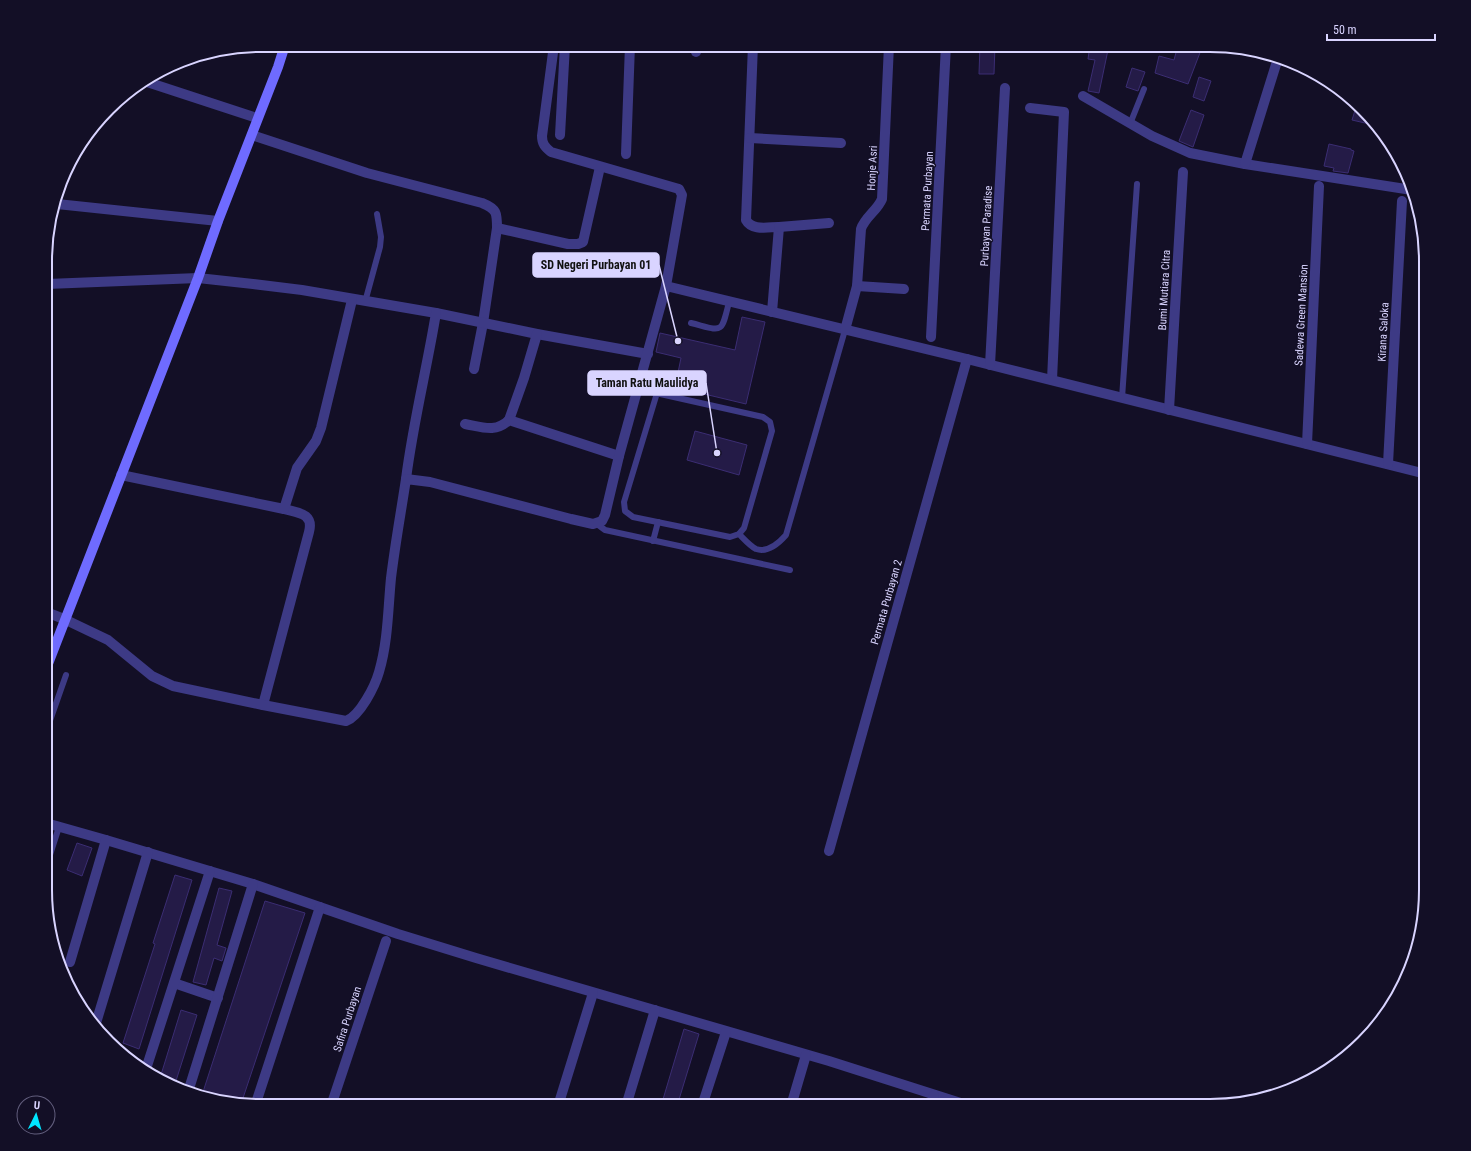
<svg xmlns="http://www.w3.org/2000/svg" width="1471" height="1151" font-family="'Roboto Condensed',sans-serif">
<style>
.building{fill:#241b47;stroke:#3b2d73}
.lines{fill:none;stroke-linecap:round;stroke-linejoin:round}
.lane{stroke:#3d3a85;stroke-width:6}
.street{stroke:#3d3a85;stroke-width:10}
.secondary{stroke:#6f6bff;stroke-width:10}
.labels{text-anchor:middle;stroke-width:3;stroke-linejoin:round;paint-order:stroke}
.street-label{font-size:11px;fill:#d9d4ff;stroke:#130f26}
.rim{fill:none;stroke:#d9d4ff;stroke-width:2}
.leader{fill:none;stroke:#d9d4ff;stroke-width:1.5}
.callout-dot{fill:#d9d4ff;stroke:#130f26;stroke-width:1.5}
.callout{fill:#d9d4ff;stroke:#d9d4ff;stroke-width:1.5}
.callout-label{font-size:12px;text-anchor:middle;font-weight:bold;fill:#111}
</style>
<rect width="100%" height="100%" fill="#130f26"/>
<g class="building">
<path d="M980,45H995L994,74H979Z"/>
<path d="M1090,45H1109L1099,93L1088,91L1095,60L1088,59Z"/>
<path d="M1178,45H1184L1201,50L1188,84L1155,73L1159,56L1174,60Z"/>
<path d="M1132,68L1145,72L1138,91L1126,87Z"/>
<path d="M1199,77L1211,81L1204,101L1193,97Z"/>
<path d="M1357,104L1378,126L1352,120Z"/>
<path d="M1191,110L1204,115L1193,147L1179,141Z"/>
<path d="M1329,144L1351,149V150L1354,151L1348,173L1333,171L1334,168L1324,166Z"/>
<path d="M742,317L765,322L746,404L675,387L681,358L656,352L660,333L735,350Z"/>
<path d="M695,431L747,445L739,475L687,460Z"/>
<path d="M77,843L92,848L82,876L67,870Z"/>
<path d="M175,875L192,880L139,1049L123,1043L155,944L153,943Z"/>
<path d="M219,888L232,891L217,945L226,948L222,961L214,958L206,985L193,982Z"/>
<path d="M265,901L305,913L241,1104L202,1095Z"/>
<path d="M181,1010L197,1015L174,1087L160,1078Z"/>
<path d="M684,1029L699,1034L677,1106H661Z"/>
</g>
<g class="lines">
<g class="lane">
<path d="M1130,124L1144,89"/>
<path d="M365,302L380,247L381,237L377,214"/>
<path d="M691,323C723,331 721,335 729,302"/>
<path d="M638,389L763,417L770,422L772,431L744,528L739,534L730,537L633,517L625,511L624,502L657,393"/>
<path d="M1122,398L1137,184"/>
<path d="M597,524L605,530L790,570"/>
<path d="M739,534C744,539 750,546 756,549C768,553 779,543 786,535L845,330"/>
<path d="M653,541L658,522"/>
<path d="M46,732L66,675"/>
<path d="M46,867L59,827"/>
</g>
<g class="street">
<path d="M753,45L746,220C752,231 768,227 779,227L772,312"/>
<path d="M696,52V45"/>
<path d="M147,82L257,118"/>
<path d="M1083,96L1152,136L1190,153L1245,164L1412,190"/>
<path d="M1030,108L1064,112L1052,380"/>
<path d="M252,135L367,173L482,203C497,209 497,213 497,228L483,323L474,369"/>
<path d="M560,135L565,45"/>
<path d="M750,138L841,143"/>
<path d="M626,154L630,45"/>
<path d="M1245,164L1278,58"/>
<path d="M57,204L218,221"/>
<path d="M779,227L829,223"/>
<path d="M497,228L568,244H578L583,242L600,167"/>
<path d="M47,284L198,278L253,284L302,290L436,313L537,334L648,354"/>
<path d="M666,286L967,359L1426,474"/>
<path d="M857,286L904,289"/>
<path d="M845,330L857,286L861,229C865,217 877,211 882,199L889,45"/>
<path d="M931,337L946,45"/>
<path d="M990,365L1005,88"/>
<path d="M1169,410L1183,172"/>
<path d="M509,420L524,378L537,334"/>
<path d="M465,424C482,427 496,433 509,420L619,456"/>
<path d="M1307,444L1319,186"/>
<path d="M1388,464L1402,201"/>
<path d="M121,475L284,509C298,513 314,513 309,532L263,705"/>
<path d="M406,479C413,423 427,368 436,313"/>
<path d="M46,508H48"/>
<path d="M284,509L297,468L316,441L321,428L352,300"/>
<path d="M46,612L64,619L108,640L152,676L173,686L263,705L346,721C360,716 375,686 379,672C388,642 388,609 391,578C395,545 401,512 406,479L430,482L571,519L593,524L602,521L605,515L619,456L666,286L682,195L679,189L551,152C545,147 542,144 542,136L554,45"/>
<path d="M46,823L106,840L253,884L398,934L476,958L829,1061L970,1106"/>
<path d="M829,851L967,359"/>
<path d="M70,962L106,840"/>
<path d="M174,983L218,998"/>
<path d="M96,1023L148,852"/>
<path d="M146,1069L210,871"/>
<path d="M188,1092L253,884"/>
<path d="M255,1106L320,907"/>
<path d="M331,1106L386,941"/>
<path d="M558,1106L593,993"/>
<path d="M626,1106L655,1010"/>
<path d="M702,1106L726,1032"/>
<path d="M791,1106L806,1055"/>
<path d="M930,1106L934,1095"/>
</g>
<path class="secondary" d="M46,669L198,278L218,221L278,67L285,45"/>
</g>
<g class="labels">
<g class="street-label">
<text transform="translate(872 168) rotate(-87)" y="4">Honje Asri</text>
<text transform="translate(927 191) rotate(-87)" y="4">Permata Purbayan</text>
<text transform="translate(986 226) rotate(-87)" y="4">Purbayan Paradise</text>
<text transform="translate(1164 290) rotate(-87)" y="4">Bumi Mutiara Citra</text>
<text transform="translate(1301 315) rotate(-87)" y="4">Sadewa Green Mansion</text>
<text transform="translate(1383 332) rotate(-87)" y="4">Kirana Saloka</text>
<text transform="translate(886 602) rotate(-74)" y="4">Permata Purbayan 2</text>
<text transform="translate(347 1019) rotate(-72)" y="4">Safira Purbayan</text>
</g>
</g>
<path d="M0 0H1471V1151H0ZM261 52H1210A209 209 0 0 1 1419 261V890A209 209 0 0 1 1210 1099H261A209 209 0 0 1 52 890V261A209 209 0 0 1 261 52Z" fill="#130f26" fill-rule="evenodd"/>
<path class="rim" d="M261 52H1210A209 209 0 0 1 1419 261V890A209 209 0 0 1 1210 1099H261A209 209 0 0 1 52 890V261A209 209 0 0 1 261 52Z"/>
<path class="leader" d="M678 341L659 265M717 453L706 383"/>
<g class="callout-dot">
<circle cx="678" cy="341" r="4"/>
<circle cx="717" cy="453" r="4"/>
</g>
<g class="callout">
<rect x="533" y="253" width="126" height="24" rx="4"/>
<rect x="588" y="371" width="118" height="24" rx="4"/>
</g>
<g class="callout-label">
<text x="596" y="269">SD Negeri Purbayan 01</text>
<text x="647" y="387">Taman Ratu Maulidya</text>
</g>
<g transform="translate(36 1115) rotate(5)"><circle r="19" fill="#130f26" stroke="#625e7d"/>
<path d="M0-3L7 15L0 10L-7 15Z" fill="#00e5ff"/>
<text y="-6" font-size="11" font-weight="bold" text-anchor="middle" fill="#d9d4ff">U</text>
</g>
<path d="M1327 34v6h108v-6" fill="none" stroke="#d9d4ff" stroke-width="2"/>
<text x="1333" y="34" font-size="12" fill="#d9d4ff" stroke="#130f26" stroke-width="3" paint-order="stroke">50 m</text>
</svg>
